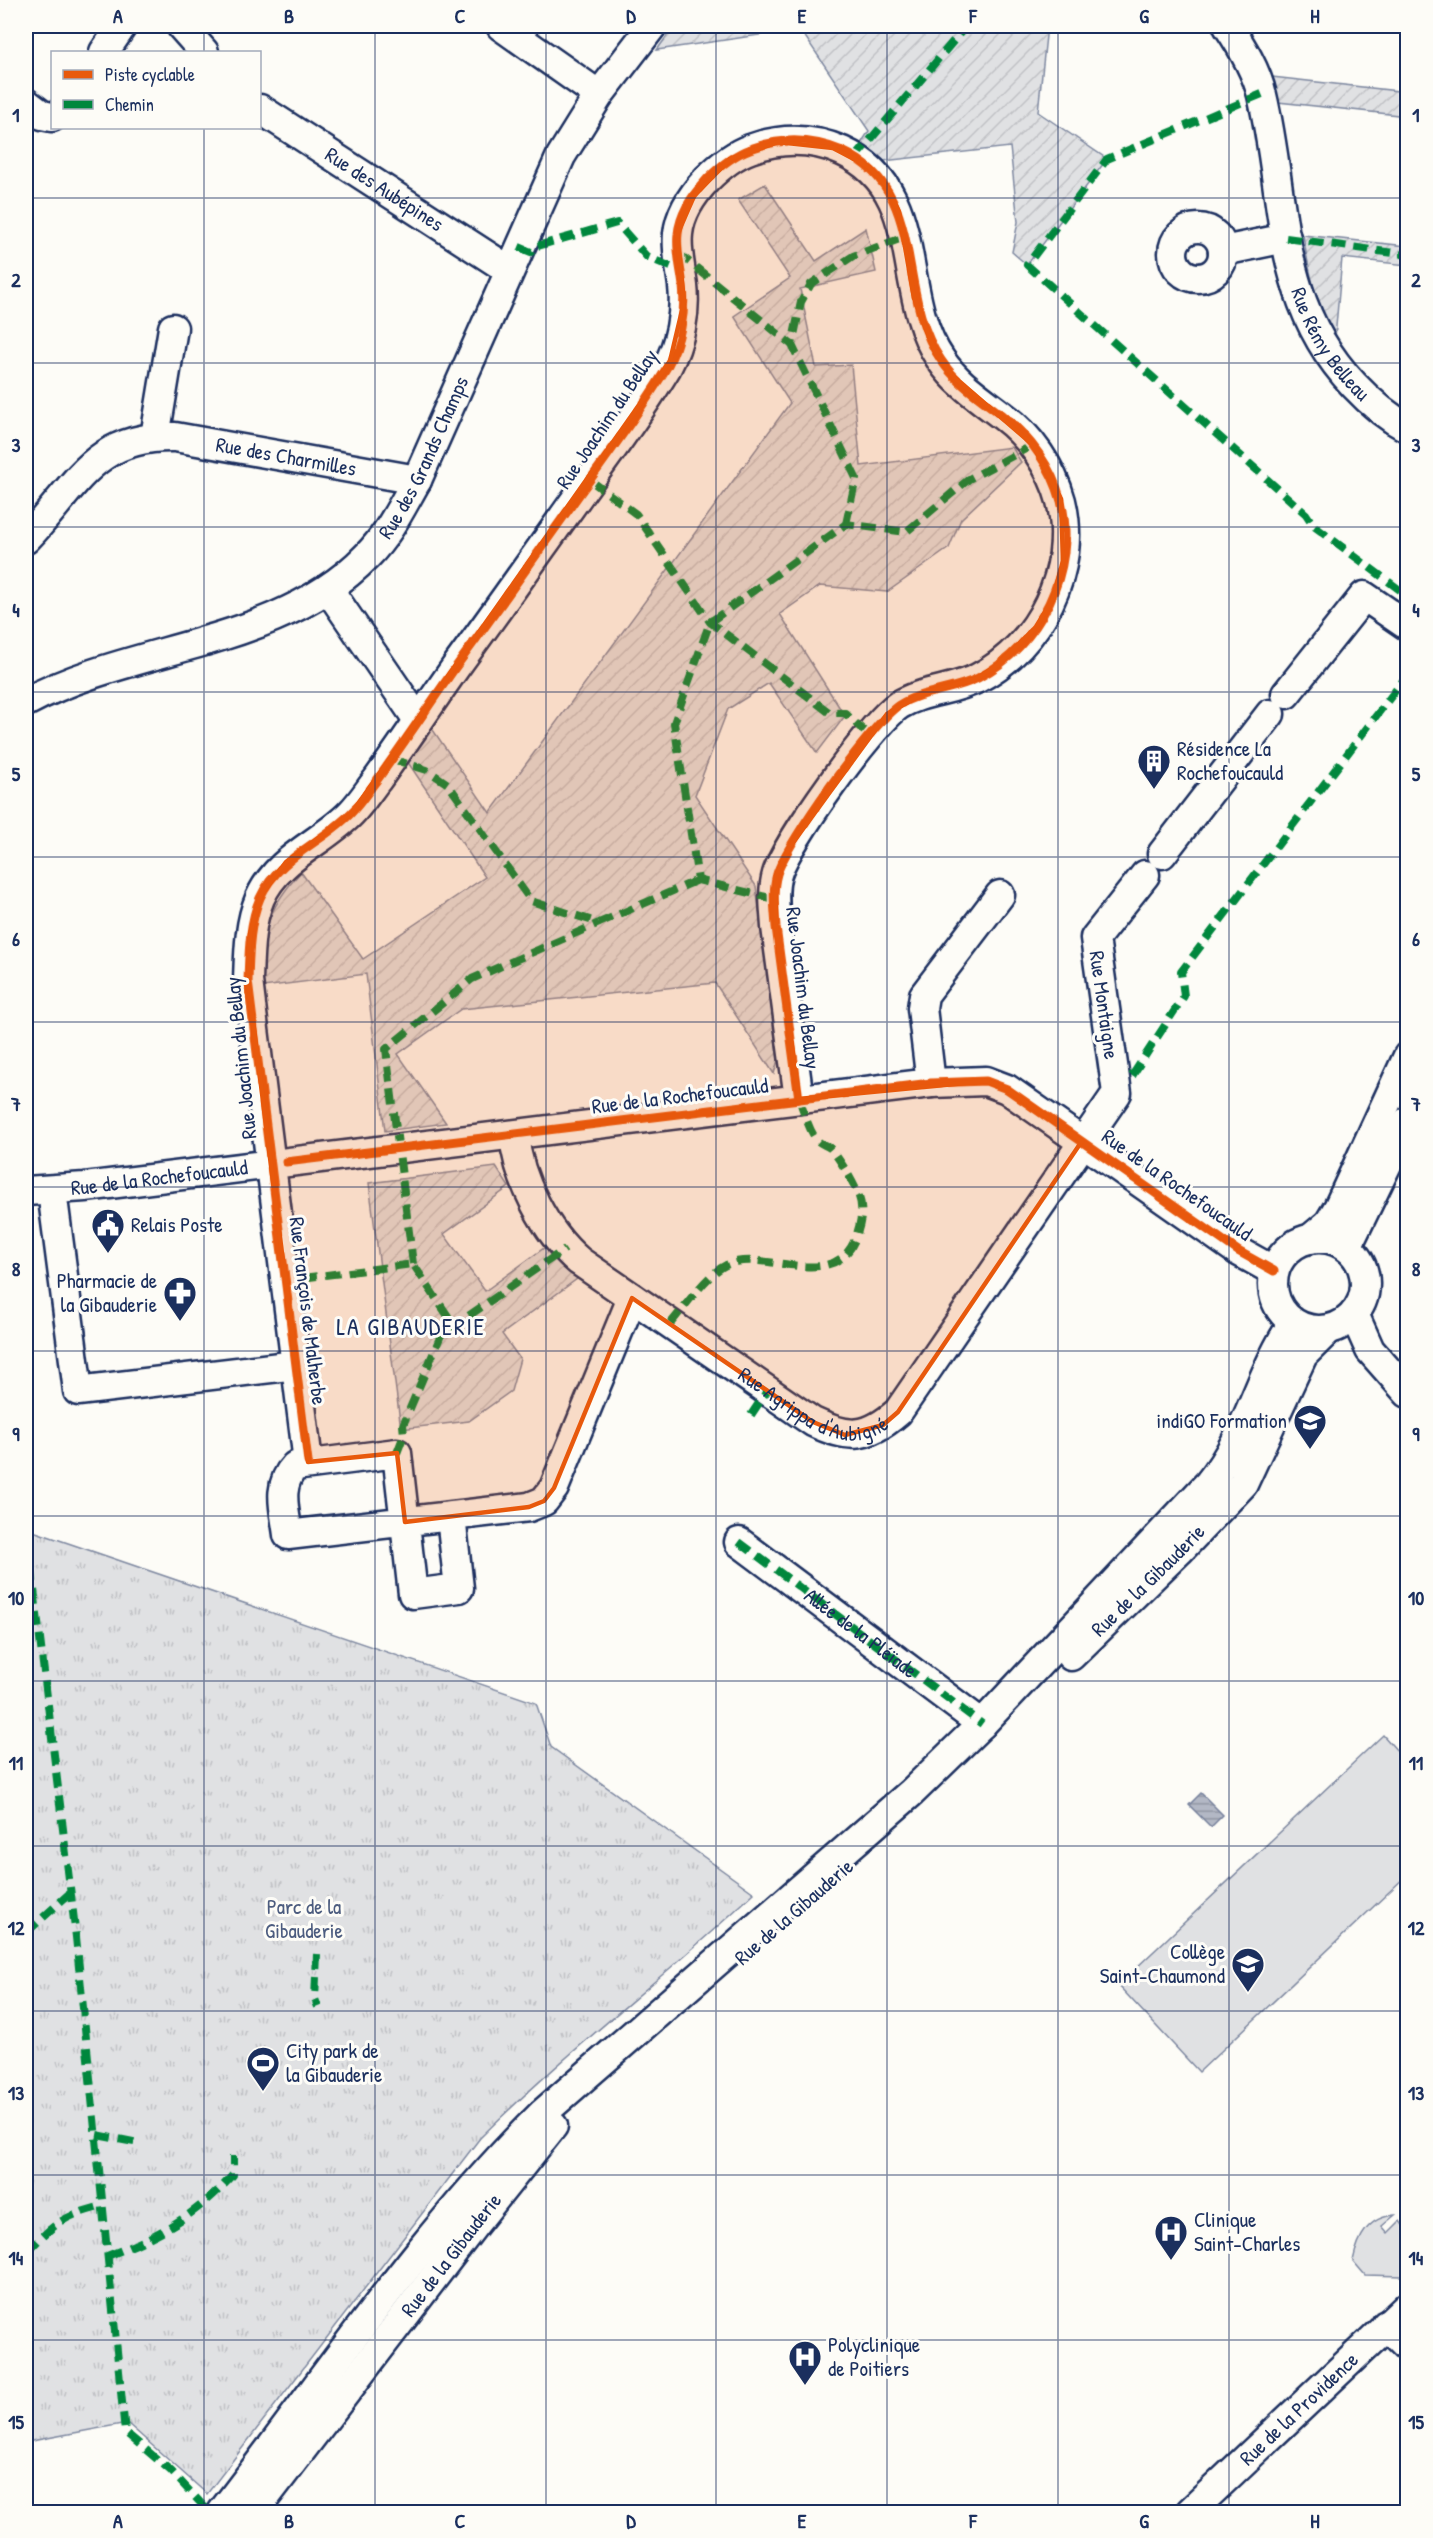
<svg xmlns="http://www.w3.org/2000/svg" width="1433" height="2538" font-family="'Patrick Hand',sans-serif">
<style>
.grass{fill:#e0e1e3;stroke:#7e88a0;stroke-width:1.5}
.park{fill:url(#park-tufts);stroke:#7e88a0;stroke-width:1.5}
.garden{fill:url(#garden-furrows);stroke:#7e88a0;stroke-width:1.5}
.water{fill:url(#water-rules);stroke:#76819c;stroke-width:1.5}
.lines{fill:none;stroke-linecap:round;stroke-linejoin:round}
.minor-casing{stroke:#1b2f5e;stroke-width:33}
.minor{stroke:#fdfcf7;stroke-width:28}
.quiet{stroke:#00873e;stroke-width:8;stroke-dasharray:15 8;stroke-linecap:butt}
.cycleway-casing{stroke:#fdfcf7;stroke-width:13}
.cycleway{stroke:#e8590c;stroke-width:9}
.marked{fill:#e8590c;fill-opacity:0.2;stroke:#e8590c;stroke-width:4.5;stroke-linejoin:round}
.grid{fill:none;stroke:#1b2f5e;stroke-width:1.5;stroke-opacity:0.55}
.labels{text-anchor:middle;stroke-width:6;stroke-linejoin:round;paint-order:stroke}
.street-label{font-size:21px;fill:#1b2f5e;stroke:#fdfcf7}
.poi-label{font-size:21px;fill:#1b2f5e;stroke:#fdfcf7;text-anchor:start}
.park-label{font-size:21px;fill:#4c5c7f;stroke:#fdfcf7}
.quarter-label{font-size:24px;letter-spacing:1.5px;fill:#1b2f5e;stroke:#fdfcf7}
.neatline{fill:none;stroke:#1b2f5e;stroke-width:2}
.grid-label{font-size:20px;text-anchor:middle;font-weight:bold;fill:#1b2f5e}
</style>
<defs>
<pattern id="park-tufts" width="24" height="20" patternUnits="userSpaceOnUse" patternTransform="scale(1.5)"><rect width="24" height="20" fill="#e0e1e3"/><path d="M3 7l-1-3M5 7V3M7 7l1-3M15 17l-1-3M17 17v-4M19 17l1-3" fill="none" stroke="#c0c1c5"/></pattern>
<pattern id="garden-furrows" width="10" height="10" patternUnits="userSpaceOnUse" patternTransform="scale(1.5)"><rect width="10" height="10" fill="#e0e1e3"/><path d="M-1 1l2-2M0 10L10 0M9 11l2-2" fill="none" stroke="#c0c1c5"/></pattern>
<pattern id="water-rules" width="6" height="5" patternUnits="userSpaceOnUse" patternTransform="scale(1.5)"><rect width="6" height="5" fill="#b3b8c5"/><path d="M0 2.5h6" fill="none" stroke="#9196a3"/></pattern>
</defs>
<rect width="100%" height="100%" fill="#fdfcf7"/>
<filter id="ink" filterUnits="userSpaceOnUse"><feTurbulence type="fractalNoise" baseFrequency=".0167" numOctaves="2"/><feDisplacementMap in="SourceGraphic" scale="12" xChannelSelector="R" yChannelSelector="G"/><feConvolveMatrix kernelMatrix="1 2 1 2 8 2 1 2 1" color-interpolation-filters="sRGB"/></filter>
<g filter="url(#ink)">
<g class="grass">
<path d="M1383,1735L1407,1762V1875L1199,2072L1118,1985Z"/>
<path d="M1395,2215L1382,2226L1388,2233L1400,2221L1405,2228L1407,2227V2272L1403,2276L1365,2275L1353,2261C1358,2237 1368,2217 1395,2215Z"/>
</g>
<path class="park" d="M30,1530L536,1703L551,1747L754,1893C665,1977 567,2051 480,2138L207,2494L127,2423L26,2442V1535Z"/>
<g class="garden">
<path d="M674,26H1047L1038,112L1107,159L1027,265L1012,252L1018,222L1010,147L883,161L860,145L869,131L800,29L657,50Z"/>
<path d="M1272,77L1407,92V157L1398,115L1278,102Z"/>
<path d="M765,184L816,261L866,228L876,272L800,289L816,367L851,365L861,466L1012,447L1021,462L961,519L949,548L887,592L820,586L780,614L845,716L817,753L769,683L728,709L695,795L756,886L778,1060L774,1074L715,983L461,1009L398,1054L446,1123L385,1131L366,974L263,987C261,936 265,910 301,872L363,959L485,877L407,761L431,727L490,813L790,403L734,316L790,278L738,200Z"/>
<path d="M1303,235L1407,246V265L1342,258L1335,338C1316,305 1309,272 1303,235Z"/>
<path d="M496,1167L509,1187L444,1234L485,1291L544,1248L581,1276L502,1334L520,1359L511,1391L469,1421L401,1429L369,1183Z"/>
</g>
<path class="water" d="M1201,1793L1223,1815L1211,1827L1189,1805Z"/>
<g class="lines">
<defs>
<g id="minor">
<path d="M181,26L204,52"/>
<path d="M501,26L599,95"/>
<path id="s1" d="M1228,26C1242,47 1256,70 1262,95C1287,200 1274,301 1354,385C1370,402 1387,417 1408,428"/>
<path d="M104,52L122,26"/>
<path d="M26,103L42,115L52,117"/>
<path id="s2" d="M260,109L509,270"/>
<circle cx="1198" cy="253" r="25"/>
<path d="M1223,251L1286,238"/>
<path d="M155,437L173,328"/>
<path id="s3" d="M26,539C76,488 92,435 175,437L417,480"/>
<path d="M329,590L418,720"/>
<path d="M1286,694L1364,596L1408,626"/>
<path id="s4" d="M26,702C133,644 279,647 367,556C389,534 402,506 417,480L561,156L599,95L652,26"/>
<path d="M1162,854L1270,714"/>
<path d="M931,1083L922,1008L924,995L1000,895"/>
<path id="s5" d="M514,1135C518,1179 545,1232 579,1261L813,1422C849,1439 867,1439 898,1412L1117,1093L1095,938L1145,875"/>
<path id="s6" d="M26,1191L85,1187L931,1083L986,1081L1007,1089L1238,1251L1274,1271"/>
<path d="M52,1191L78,1391L296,1365"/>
<circle cx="1319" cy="1284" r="46"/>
<path d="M1310,1239L1329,1223L1338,1208L1408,1056"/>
<path d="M1347,1247L1408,1121"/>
<path d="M1354,1314L1370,1350L1408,1393"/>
<path d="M308,1462L248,981C249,953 249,924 260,898C278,857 322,843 351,813C361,803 369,790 377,780C404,743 429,705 455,668C499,608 541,548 584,488C612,449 642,409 667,367C680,343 686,313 683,286C681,269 676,251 678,234C680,213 693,194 707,179C719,167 733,155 750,149C780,138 812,138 842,151C929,190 894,292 941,360C957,384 980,398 1003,416C1030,436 1052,468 1061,501C1078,569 1040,646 978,678C953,691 923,690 899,705C872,723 786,843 777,874C772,891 775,910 776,927L799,1099"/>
<path d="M451,1517L459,1588L413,1594L397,1453L295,1466C276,1486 285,1510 288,1535L529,1507L544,1501L554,1488L632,1298"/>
<path d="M739,1542L982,1724"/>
<path id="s7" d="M1071,1656L1179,1551L1243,1484L1303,1355L1328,1330"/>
<path d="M1386,2325L1408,2347"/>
<path d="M222,2512C326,2378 421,2233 543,2113L912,1792L982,1724L1209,1483C1248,1436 1259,1373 1293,1323"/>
<path id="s8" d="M254,2512L474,2225L553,2126"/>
<path id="s9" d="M1190,2512L1408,2306"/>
</g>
</defs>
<use href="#minor" class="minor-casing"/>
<use href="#minor" class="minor"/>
<g class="quiet">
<path d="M1262,94L1107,159L1027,265L1306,514L1314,526L1408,596"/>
<path d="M855,158L966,26"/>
<path d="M1286,238L1408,255"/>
<path d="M519,247L531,252L534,247L617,223L647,257L681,271"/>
<path d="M678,253L792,345"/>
<path d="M590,480L636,514L710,622L830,713H845L868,735"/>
<path d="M846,524L856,478L792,345L801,302L811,284L853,256L905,237"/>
<path d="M392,759L427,770L448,784L531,901L599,923L698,880"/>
<path d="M774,899L698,880L674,723L710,622L846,524L906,532L969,479L1033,445"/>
<path d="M1132,1076L1184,996L1181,972L1408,674"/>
<path d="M413,1264L386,1049L472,979L599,923"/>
<path d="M302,1278L413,1264L454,1325"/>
<path d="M670,1324C684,1308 707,1274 726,1265C767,1247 837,1296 857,1234C861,1221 864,1208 858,1194C854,1183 838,1156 830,1148C826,1145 821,1144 818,1141C809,1132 804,1111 799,1099"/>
<path d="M751,1415L767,1391"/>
<path d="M397,1453L404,1435L403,1425L441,1335L565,1249"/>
<path id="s10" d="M739,1542L982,1724"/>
<path d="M26,1546L29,1548L76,1937L125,2432L171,2471L209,2512"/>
<path d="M26,1933L70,1893"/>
<path d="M317,1954L315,1999L318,2007"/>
<path d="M97,2135L139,2143"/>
<path d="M26,2249H30C57,2221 65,2216 102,2206"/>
<path d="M107,2256C157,2237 197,2215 233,2175V2156"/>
</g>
<defs>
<g id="cycleway">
<path d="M286,1162L931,1083L986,1081L1007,1089L1238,1251L1274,1271"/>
<path d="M308,1462L248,981C249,953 249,924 260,898C278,857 322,843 351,813C361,803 369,790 377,780C404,743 429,705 455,668C499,608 541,548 584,488C612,449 642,409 667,367C680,343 686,313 683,286C681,269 676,251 678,234C680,213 693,194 707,179C719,167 733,155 750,149C780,138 812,138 842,151C929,190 894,292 941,360C957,384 980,398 1003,416C1030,436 1052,468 1061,501C1078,569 1040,646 978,678C953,691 923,690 899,705C872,723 786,843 777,874C772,891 775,910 776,927L799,1099"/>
</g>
</defs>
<use href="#cycleway" class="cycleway-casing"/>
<use href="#cycleway" class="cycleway"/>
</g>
</g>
<path class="marked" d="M778,142L833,148L869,167L887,186L899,212L914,298L936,354L953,376L1033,445L1061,499L1063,561L1053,599L1036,627L998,665L976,679L924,693L887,714L789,848L776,876V927L799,1099L986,1081L1007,1089L1082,1141L898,1412L883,1425L845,1435L813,1422L632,1298L554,1488L544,1501L529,1507L405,1522L397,1453L308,1462L248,981L250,934L261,895L286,862L351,814L670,361L684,302L677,235L694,196L730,159Z"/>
<path class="grid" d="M204,26V52M375,26V2512M546,26V2512M716,26V2512M887,26V2512M1058,26V2512M1229,26V2512M204,128V2512M26,198H1408M26,363H1408M26,527H1408M26,692H1408M26,857H1408M26,1022H1408M26,1187H1408M26,1351H1408M26,1516H1408M26,1681H1408M26,1846H1408M26,2011H1408M26,2175H1408M26,2340H1408"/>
<defs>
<symbol id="building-pin" viewBox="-11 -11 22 30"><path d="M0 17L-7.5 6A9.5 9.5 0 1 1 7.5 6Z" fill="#1b2f5e" stroke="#fdfcf7"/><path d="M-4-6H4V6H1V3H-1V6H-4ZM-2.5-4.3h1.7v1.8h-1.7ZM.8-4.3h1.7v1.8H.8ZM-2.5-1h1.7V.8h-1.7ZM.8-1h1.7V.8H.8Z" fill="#fff"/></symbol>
<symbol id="civic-pin" viewBox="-11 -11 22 30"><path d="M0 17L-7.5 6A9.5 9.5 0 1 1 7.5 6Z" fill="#1b2f5e" stroke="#fdfcf7"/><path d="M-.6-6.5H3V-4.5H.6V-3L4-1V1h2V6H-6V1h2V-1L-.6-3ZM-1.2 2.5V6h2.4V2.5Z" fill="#fff"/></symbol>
<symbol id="pharmacy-pin" viewBox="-11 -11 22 30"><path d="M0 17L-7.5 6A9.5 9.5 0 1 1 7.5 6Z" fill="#1b2f5e" stroke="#fdfcf7"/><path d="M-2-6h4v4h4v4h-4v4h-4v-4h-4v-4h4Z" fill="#fff"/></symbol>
<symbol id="university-pin" viewBox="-11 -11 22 30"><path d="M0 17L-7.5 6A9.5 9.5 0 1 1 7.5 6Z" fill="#1b2f5e" stroke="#fdfcf7"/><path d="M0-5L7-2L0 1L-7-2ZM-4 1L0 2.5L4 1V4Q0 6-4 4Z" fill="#fff"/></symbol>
<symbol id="school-pin" viewBox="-11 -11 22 30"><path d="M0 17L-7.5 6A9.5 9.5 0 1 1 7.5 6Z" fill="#1b2f5e" stroke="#fdfcf7"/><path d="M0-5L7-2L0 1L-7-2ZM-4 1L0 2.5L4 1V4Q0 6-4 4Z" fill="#fff"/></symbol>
<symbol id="stadium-pin" viewBox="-11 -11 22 30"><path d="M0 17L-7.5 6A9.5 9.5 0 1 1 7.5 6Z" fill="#1b2f5e" stroke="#fdfcf7"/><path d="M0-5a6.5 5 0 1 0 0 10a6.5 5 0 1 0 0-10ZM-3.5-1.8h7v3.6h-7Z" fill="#fff"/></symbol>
<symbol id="hospital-pin" viewBox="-11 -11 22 30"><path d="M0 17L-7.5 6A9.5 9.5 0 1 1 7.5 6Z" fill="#1b2f5e" stroke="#fdfcf7"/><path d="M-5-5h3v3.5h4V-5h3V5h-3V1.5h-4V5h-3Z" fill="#fff"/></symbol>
</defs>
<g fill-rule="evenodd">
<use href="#building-pin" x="1135" y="742" width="38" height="52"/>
<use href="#civic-pin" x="89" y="1206" width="38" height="52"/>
<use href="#pharmacy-pin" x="161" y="1274" width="38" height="52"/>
<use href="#university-pin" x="1291" y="1402" width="38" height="52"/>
<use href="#school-pin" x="1229" y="1945" width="38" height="52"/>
<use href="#stadium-pin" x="244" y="2044" width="38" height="52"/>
<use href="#hospital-pin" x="1152" y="2213" width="38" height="52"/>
<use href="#hospital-pin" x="786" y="2338" width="38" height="52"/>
</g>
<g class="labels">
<g class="street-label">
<text dy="7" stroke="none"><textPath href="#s2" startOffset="148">Rue des Aubépines</textPath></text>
<text dy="7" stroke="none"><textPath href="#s1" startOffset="339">Rue Rémy Belleau</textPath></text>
<text transform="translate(607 419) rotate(-56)" y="7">Rue Joachim du Bellay</text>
<text dy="7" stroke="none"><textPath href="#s3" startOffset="302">Rue des Charmilles</textPath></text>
<text dy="7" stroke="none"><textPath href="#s4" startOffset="489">Rue des Grands Champs</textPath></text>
<text transform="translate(803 988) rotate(83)" y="7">Rue Joachim du Bellay</text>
<text transform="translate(1104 1005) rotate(82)" y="7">Rue Montaigne</text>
<text transform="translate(241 1058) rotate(-96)" y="7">Rue Joachim du Bellay</text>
<text transform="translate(680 1096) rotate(-7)" y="7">Rue de la Rochefoucauld</text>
<text dy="7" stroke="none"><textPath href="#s6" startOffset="134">Rue de la Rochefoucauld</textPath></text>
<text transform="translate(1177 1185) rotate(35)" y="7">Rue de la Rochefoucauld</text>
<text transform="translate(308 1311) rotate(83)" y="7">Rue François de Malherbe</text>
<text dy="7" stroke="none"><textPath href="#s5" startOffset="424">Rue Agrippa d'Aubigné</textPath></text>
<text dy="7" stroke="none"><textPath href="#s7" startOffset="108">Rue de la Gibauderie</textPath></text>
<text dy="7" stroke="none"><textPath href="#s10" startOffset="152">Allée de la Pléïade</textPath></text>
<text transform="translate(794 1912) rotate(-41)" y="7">Rue de la Gibauderie</text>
<text dy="7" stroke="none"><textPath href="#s8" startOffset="324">Rue de la Gibauderie</textPath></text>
<text dy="7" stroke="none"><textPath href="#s9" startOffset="150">Rue de la Providence</textPath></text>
</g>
<g class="poi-label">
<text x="1177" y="756">Résidence La<tspan x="1177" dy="24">Rochefoucauld</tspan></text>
<text x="131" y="1232">Relais Poste</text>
<text x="157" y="1288" text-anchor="end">Pharmacie de<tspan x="157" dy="24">la Gibauderie</tspan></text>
<text x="1287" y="1428" text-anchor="end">indiGO Formation</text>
<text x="1225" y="1959" text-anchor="end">Collège<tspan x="1225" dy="24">Saint-Chaumond</tspan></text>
<text x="286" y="2058">City park de<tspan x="286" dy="24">la Gibauderie</tspan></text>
<text x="1194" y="2227">Clinique<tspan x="1194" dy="24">Saint-Charles</tspan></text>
<text x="828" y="2352">Polyclinique<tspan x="828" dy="24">de Poitiers</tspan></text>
</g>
<g class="park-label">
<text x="304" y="1914">Parc de la<tspan x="304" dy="24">Gibauderie</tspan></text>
</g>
<g class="quarter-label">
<text x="411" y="1335">LA GIBAUDERIE</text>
</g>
</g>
<rect width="1433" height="2538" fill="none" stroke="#fdfcf7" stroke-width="66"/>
<rect x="51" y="51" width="210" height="78" fill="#fdfcf7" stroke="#a3aaba" stroke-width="1.5"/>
<rect x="63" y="70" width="30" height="9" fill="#e8590c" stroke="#a3aaba" stroke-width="1.5"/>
<text x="105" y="81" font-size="18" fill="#1b2f5e">Piste cyclable</text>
<rect x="63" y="100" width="30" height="9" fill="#00873e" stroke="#a3aaba" stroke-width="1.5"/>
<text x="105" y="111" font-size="18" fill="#1b2f5e">Chemin</text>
<rect x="33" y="33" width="1367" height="2472" class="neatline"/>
<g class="grid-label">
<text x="118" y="23">A</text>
<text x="289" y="23">B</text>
<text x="460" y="23">C</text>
<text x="631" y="23">D</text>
<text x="802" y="23">E</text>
<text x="973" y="23">F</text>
<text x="1144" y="23">G</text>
<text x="1315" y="23">H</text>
<text x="16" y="122">1</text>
<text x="1416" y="122">1</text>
<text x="16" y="287">2</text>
<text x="1416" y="287">2</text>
<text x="16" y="452">3</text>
<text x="1416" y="452">3</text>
<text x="16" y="617">4</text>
<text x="1416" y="617">4</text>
<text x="16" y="781">5</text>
<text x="1416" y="781">5</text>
<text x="16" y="946">6</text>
<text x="1416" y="946">6</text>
<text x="16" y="1111">7</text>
<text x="1416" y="1111">7</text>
<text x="16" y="1276">8</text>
<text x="1416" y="1276">8</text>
<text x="16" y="1441">9</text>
<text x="1416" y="1441">9</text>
<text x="16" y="1605">10</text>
<text x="1416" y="1605">10</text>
<text x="16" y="1770">11</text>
<text x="1416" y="1770">11</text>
<text x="16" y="1935">12</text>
<text x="1416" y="1935">12</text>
<text x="16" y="2100">13</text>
<text x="1416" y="2100">13</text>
<text x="16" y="2265">14</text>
<text x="1416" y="2265">14</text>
<text x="16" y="2429">15</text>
<text x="1416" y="2429">15</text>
<text x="118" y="2528">A</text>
<text x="289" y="2528">B</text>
<text x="460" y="2528">C</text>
<text x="631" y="2528">D</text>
<text x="802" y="2528">E</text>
<text x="973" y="2528">F</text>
<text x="1144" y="2528">G</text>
<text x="1315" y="2528">H</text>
</g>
</svg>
